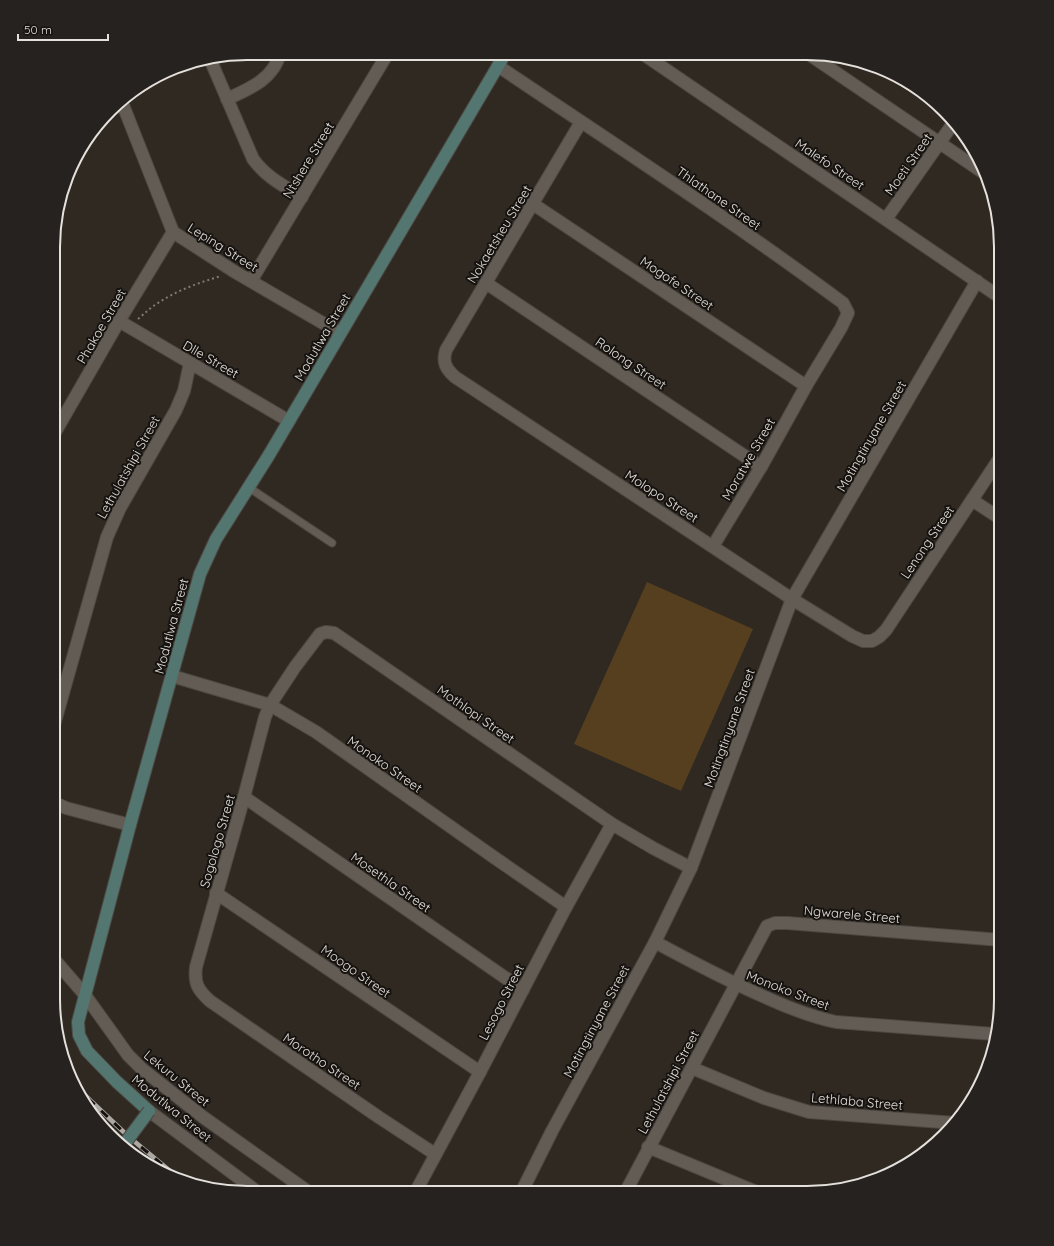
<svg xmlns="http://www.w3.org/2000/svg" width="1054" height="1246" font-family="Quicksand,sans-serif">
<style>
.green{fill:#563f1e}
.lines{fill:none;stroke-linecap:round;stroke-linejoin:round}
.lane-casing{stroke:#4c4841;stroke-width:9}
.street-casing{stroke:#4c4841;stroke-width:14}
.secondary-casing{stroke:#4c4841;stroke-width:14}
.path{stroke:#7f7a74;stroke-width:2;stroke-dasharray:2 3;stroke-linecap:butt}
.lane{stroke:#635c54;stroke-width:7}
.street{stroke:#635c54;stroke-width:12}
.secondary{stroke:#537670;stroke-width:12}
.rail-casing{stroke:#aca8a2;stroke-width:4.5}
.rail{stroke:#15120f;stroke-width:3;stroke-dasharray:9;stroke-linecap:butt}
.secondary-bridge-casing{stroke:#4c4841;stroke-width:14;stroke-linecap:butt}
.secondary-bridge{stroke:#537670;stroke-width:12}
.labels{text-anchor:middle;stroke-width:4;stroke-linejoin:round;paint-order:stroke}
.street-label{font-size:13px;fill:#e4e0db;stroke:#15120f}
.rim{fill:none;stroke:#e4e0db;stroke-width:2}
</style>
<rect width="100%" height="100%" fill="#2f2922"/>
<path class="green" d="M647,582L753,629L681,791L574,744Z"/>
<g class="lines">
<defs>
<path id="lane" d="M248,487L332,543"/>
<g id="street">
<path d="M643,54L1001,298"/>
<path d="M810,55L984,173"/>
<path d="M210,59L253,159C266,177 284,186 302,197"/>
<path d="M498,66C614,144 731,220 843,303L848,313L841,328L806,386L761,467L713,546"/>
<path d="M227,99C249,89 274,79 280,53"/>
<path d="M121,100L173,232L235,272L340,333"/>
<path d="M581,122L446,350C442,362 446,369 455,377L792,599L852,636L863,641H872L879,637L886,630L1001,456"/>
<path d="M533,204L806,386"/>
<path d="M886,219L952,125"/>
<path d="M251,281L388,53"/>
<path d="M486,283L761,467"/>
<path d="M119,321L289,421"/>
<path d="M54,434L119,321L173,232"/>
<path d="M972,500L1001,519"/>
<path d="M172,676L270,705L316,732L495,858L566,907"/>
<path d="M54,725L107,537L120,508L176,410L184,391L190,363"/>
<path d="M244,797L523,990"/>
<path d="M53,802L66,808L130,825"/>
<path d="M216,893L480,1072"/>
<path d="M655,942C692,962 728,981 767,998C789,1008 812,1017 836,1022L994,1034"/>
<path d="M53,958L85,995L128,1055L142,1069L203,1117L310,1193"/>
<path d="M692,1068L764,1098L809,1112L955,1123"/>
<path d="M149,1111L259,1193"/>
<path d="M648,1147L759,1193"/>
<path d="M435,1154L380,1118L210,1001C198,990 194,984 196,967L244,797L265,717L270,705L295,667L320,634L326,632L334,633L612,824L653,848L691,868"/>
<path d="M415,1193L480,1072L566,907L612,824"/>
<path d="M521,1193L552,1131L655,942L691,868L792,599L977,281"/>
<path d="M625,1193L767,926L775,923H787L1001,940"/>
</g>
<path id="secondary" d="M149,1111L117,1082L87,1051L79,1035L78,1022L130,825L200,574L216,539L269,455L505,54"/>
</defs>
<use href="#lane" class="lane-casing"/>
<use href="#street" class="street-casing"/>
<use href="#secondary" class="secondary-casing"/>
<path class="path" d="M138,319C144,314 149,309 155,305C175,291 198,283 221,276"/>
<use href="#lane" class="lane"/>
<use href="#street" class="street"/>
<use href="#secondary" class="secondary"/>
<defs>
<g id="rail">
<path d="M75,1086L129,1137L175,1175"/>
<path d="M93,1114L106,1127L157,1169"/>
</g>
</defs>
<use href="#rail" class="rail-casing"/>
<use href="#rail" class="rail"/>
<defs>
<path id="secondary-bridge" d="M123,1146L149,1111"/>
</defs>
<use href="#secondary-bridge" class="secondary-bridge-casing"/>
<use href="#secondary-bridge" class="secondary-bridge"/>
</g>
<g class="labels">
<g class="street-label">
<text transform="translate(308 160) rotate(-59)" y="5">Ntshere Street</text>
<text transform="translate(830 164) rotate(34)" y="5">Malefo Street</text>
<text transform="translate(908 164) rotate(-55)" y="5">Moeti Street</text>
<text transform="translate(719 198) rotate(35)" y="5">Thlathane Street</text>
<text transform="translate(499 234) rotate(-59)" y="5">Nokaetsheu Street</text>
<text transform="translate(223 247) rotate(32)" y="5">Leping Street</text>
<text transform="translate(677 283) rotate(34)" y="5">Mogofe Street</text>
<text transform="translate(101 326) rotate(-60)" y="5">Phakoe Street</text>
<text transform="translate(322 337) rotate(-60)" y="5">Modutlwa Street</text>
<text transform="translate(211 359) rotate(30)" y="5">Dlle Street</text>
<text transform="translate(631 363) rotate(34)" y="5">Rolong Street</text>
<text transform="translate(871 436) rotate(-60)" y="5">Motingtinyane Street</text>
<text transform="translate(748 459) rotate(-60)" y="5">Moratwe Street</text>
<text transform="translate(128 467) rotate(-61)" y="5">Lethulatshipi Street</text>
<text transform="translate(662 496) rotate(33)" y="5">Molopo Street</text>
<text transform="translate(927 542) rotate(-56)" y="5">Lenong Street</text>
<text transform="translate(171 626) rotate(-75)" y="5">Modutlwa Street</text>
<text transform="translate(476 714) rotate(35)" y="5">Mothlopi Street</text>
<text transform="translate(729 728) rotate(-70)" y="5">Motingtinyane Street</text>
<text transform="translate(385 764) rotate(35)" y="5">Monoko Street</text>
<text transform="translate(217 841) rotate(-74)" y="5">Sogologo Street</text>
<text transform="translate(391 882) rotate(35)" y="5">Mosethla Street</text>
<text transform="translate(852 914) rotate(5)" y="5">Ngwarele Street</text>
<text transform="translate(356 971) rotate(35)" y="5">Moogo Street</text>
<text transform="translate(788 990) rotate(21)" y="5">Monoko Street</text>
<text transform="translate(501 1002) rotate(-63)" y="5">Lesogo Street</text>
<text transform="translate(596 1021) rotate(-62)" y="5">Motingtinyane Street</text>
<text transform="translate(322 1061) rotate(34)" y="5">Morotho Street</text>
<text transform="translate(177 1078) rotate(39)" y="5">Lekuru Street</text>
<text transform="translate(668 1082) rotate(-62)" y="5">Lethulatshipi Street</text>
<text transform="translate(857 1101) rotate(5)" y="5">Lethlaba Street</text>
<text transform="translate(172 1108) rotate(39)" y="5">Modutlwa Street</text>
</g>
</g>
<path d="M0 0H1054V1246H0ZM247 60H807A187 187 0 0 1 994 247V999A187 187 0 0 1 807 1186H247A187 187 0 0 1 60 999V247A187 187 0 0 1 247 60Z" fill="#26221f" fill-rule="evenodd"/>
<path class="rim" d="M247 60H807A187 187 0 0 1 994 247V999A187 187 0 0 1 807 1186H247A187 187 0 0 1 60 999V247A187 187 0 0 1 247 60Z"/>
<path d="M18 34v6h90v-6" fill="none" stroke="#e4e0db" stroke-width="2"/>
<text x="24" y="34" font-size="12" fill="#e4e0db" stroke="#15120f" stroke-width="3" paint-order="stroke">50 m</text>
</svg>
